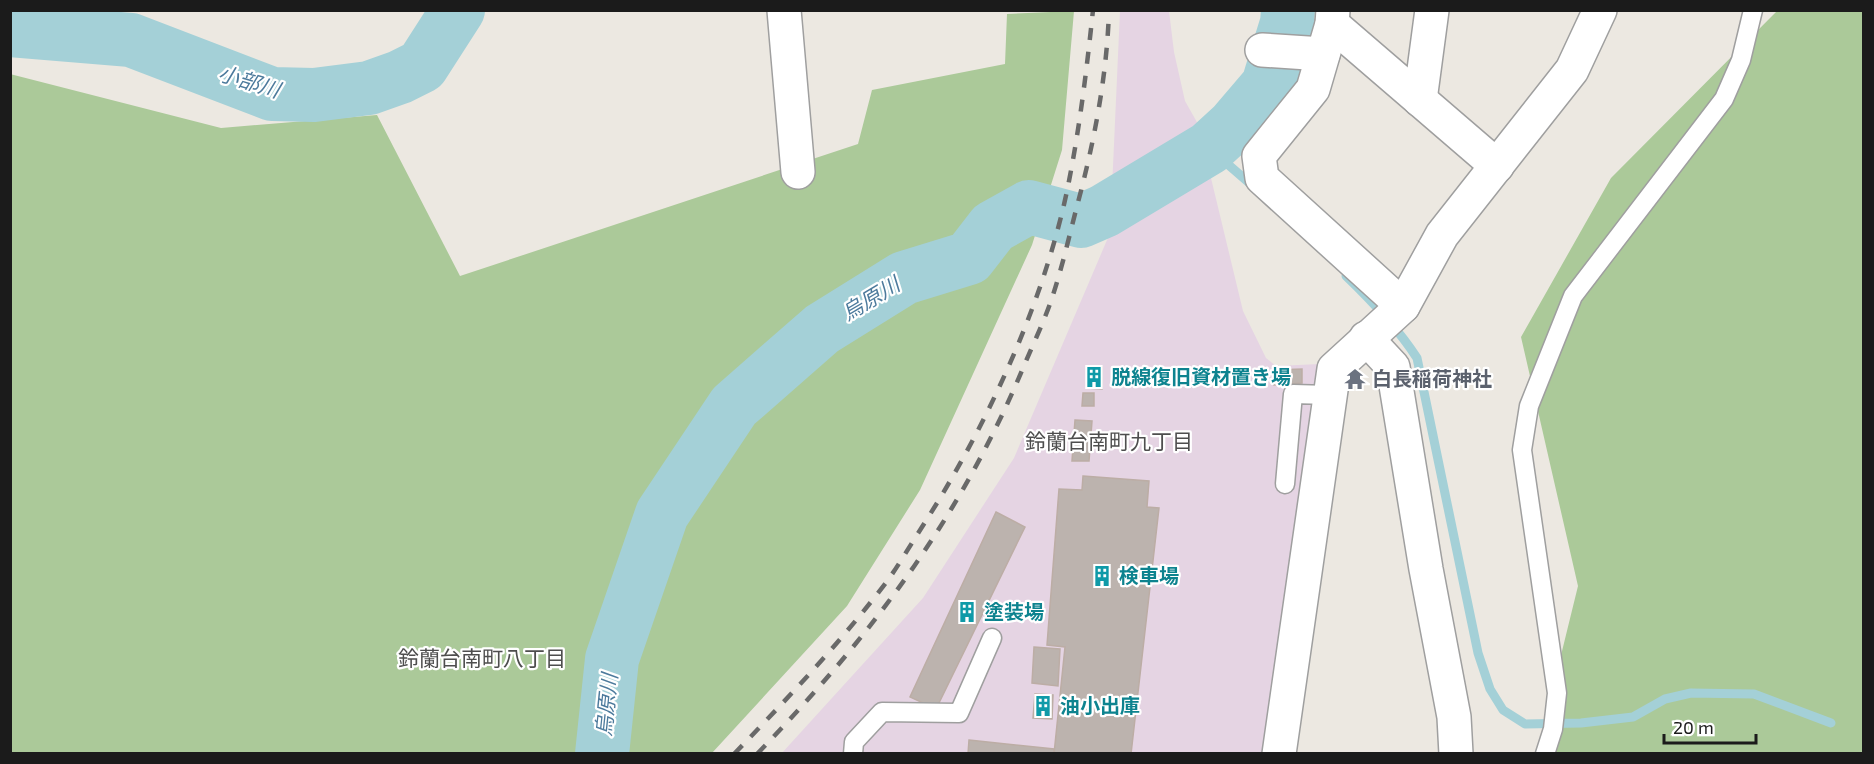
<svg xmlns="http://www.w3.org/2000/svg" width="1874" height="764" font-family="'Exo 2','Noto Sans JP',sans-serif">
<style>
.industrial{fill:#e5d4e3}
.forest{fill:#abc999}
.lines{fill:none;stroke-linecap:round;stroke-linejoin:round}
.stream{stroke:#a4d0d7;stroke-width:9}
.river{stroke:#a4d0d7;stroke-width:54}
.building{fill:#bcb3ae;stroke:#bcada5;stroke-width:1.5}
.lane-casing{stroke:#9f9f9f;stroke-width:21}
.street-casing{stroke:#9f9f9f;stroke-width:36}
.lane{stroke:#fff;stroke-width:18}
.street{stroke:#fff;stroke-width:33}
.rail{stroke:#696969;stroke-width:4.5;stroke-dasharray:12 12;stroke-linecap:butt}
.labels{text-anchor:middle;stroke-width:4.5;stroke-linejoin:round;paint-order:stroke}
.culture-label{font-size:20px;font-weight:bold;fill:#0d838f;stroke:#fff;text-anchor:start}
.worship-label{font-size:20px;font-weight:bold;fill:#5b616d;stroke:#fff;text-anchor:start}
.water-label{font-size:21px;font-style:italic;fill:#4c7a9c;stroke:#fff}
.neighbourhood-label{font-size:21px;fill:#4e4e4e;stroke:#fff}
</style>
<rect width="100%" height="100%" fill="#ece8e1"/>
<path class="industrial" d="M1120,11H1169L1174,52L1185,101L1198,124L1243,311L1266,358L1276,366L1320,364L1267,753L781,754L923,598L1014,458L1110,233Z"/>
<g class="forest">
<path d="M1074,11L1062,150L1032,245L920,490L847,606L712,753H11L10,74L221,128L377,115L460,276L858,144L872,90L1005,64L1007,14Z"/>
<path d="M1777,11H1863V753H1537L1578,586L1521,337L1611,178Z"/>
</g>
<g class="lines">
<g class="stream">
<path d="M1209,148L1254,187"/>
<path d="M1346,276C1372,301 1397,327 1417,358L1478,653L1490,689L1503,710L1525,724L1581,723L1633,717L1665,699L1691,693L1754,694L1831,723"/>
</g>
<g class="river">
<path d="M10,30L131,40L272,94L314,95L369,88L400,77L422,66L458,10"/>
<path d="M602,754L612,659L662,514L734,406L822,329L904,278L969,258L993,227L1029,207L1081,221L1104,211L1209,148L1233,126L1268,85L1287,23L1288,10"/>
</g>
</g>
<g class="building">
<path d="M1087,366H1102V389L1087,388Z"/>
<path d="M1302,369V383L1274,385V370Z"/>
<path d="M1083,393H1094V406H1082Z"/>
<path d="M1075,420L1092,421L1089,461H1072Z"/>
<path d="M1083,476L1149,481L1147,507L1159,508L1131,754H1054L1065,647L1047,645L1059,489L1082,490Z"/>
<path d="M996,512L1025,527L936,709L910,697Z"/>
<path d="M1034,647L1060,649L1058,686L1032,683Z"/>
<path d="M1035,694L1053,695L1052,719L1033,718Z"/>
<path d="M969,740L1054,749V754H968Z"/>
</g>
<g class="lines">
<defs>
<g id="lane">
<path d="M1285,484L1293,394L1330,395"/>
<path d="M853,754L854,742L882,712L959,713L992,638"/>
<path d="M1545,754L1553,729L1557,693L1522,450L1529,406L1573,296L1724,99L1741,60L1753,10"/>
</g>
<g id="street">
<path d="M784,10L798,172"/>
<path d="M1333,10L1332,24L1313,89L1259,156L1262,178L1403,306"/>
<path d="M1332,24L1497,166"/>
<path d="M1262,50L1323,54"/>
<path d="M1420,100L1432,10"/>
<path d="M1366,338L1393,367L1426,569L1454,717L1456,754"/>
<path d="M1279,754L1334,369L1403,306L1442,235L1572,70L1600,10"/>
</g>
</defs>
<use href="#lane" class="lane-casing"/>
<use href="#street" class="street-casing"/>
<use href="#lane" class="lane"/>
<use href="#street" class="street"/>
<g class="rail">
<path d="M734,754C788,698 841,642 888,580C900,563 911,544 922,527C987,426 1046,299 1069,181C1080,125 1087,67 1093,10"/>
<path d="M757,754C873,634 962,516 1026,361C1035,340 1045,319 1052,298C1062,268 1069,237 1077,206C1094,143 1107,76 1109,10"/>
</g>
</g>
<defs>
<symbol id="building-bare" viewBox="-9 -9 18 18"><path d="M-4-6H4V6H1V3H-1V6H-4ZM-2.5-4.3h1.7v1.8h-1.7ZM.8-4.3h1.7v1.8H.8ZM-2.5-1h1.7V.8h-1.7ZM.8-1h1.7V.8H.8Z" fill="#0f9aa8" stroke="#fff" stroke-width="2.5" paint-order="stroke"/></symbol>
<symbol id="temple-bare" viewBox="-9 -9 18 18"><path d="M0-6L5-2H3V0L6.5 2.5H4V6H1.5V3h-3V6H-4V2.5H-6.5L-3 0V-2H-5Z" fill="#6b7280" stroke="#fff" stroke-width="2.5" paint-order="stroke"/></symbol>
</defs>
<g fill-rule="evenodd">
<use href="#building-bare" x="1079" y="362" width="30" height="30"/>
<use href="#temple-bare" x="1340" y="364" width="30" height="30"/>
<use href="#building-bare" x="1087" y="561" width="30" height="30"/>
<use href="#building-bare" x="952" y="597" width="30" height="30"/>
<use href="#building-bare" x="1028" y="691" width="30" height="30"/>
</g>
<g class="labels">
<g class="culture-label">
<text x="1111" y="384">脱線復旧資材置き場</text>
<text x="1119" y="583">検車場</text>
<text x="984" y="619">塗装場</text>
<text x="1060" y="713">油小出庫</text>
</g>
<g class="worship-label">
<text x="1372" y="386">白長稲荷神社</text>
</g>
<g class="water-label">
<text transform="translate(249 82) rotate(17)" y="7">小部川</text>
<text transform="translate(871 299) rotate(-31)" y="7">烏原川</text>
<text transform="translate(607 705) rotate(-84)" y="7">烏原川</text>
</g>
<g class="neighbourhood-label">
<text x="1109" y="449">鈴蘭台南町九丁目</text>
<text x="482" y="666">鈴蘭台南町八丁目</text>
</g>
</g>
<rect width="1874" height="764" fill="none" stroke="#1b1b1b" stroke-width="24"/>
<path d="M1664 734v9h92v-9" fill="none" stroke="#1b1b1b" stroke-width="3"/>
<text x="1673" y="734" font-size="18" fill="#1b1b1b" stroke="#ffffff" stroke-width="4.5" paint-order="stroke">20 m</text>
</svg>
